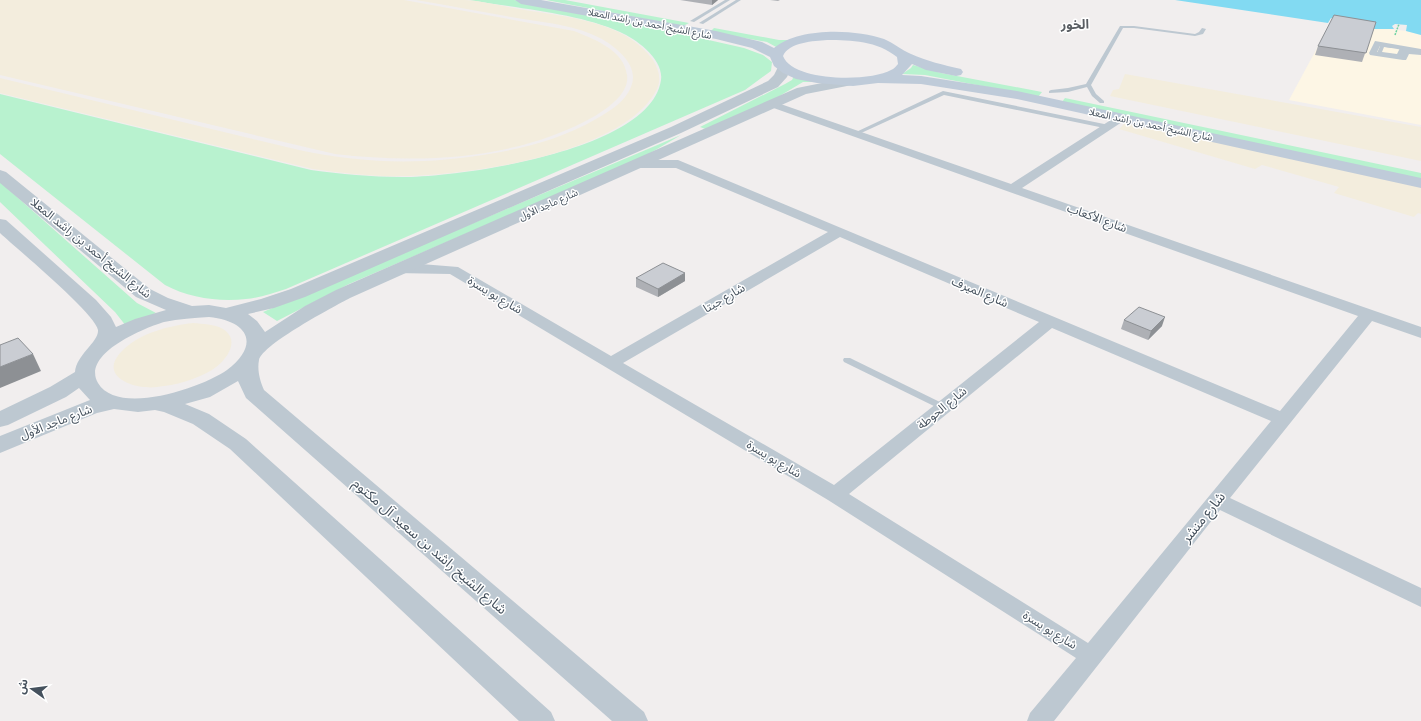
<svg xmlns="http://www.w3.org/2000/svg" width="1421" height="721" font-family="Figtree,'Noto Sans Arabic',sans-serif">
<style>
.commercial{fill:#fdf6e5}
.green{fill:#b8f2cf}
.sand{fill:#f3eddd}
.water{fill:#82daf2}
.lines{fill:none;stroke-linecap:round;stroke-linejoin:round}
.path{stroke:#6ed2a2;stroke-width:1.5;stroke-dasharray:2 1;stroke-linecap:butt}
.service{fill:#bdc8d1;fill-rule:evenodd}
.pedestrian{fill:#bdc8d1;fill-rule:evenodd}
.minor{fill:#bdc8d1;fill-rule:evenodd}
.tertiary{fill:#bdc8d1;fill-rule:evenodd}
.secondary{fill:#bfcbd9;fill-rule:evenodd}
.wall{fill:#aeb0b5}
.shaded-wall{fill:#8d9094}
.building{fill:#cacdd3;stroke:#8d9094}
.labels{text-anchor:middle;stroke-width:3;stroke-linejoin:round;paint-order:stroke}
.far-street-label{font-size:10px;fill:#45515d;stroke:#fff}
.street-label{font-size:12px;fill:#45515d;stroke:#fff}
.far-district-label{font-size:13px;font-weight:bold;fill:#5a5e63;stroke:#fff}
.near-street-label{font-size:14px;fill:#45515d;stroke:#fff}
</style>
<rect width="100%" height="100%" fill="#f1eeee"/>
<path class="commercial" d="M1331,22L1406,31L1421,35V125L1289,100Z"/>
<g class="green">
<path d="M469,0H514L567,8L744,48L763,55L772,62L771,71L745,90L286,289C273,293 259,298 246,299C219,302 189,298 165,285L0,154V94L311,170C341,174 371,177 402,177C460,177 651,151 661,80C664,59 636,39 620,32C578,13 515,8 469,0Z"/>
<path d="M546,0H565L689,23L683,26Z"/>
<path d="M714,28L779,40H792L778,48L767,42L710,32Z"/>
<path d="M913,65L941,73L1042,92L1038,97L925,75L902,74L911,68Z"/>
<path d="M794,76L814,82H803L756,110L708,130L700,127L785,84L792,80Z"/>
<path d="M1065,98L1421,173V179L1062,102Z"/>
<path d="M681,135L640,159L349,284L277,321L263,312Z"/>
<path d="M0,182L137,303L156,313L126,326L115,312L0,202Z"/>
</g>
<g class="sand">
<path d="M0,0H404L574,31C594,39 624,50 627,75C630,93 608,108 595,116C517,160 422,164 335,154L0,75Z"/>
<path d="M416,0C432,0 448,0 465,0C483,1 501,6 519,9C564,17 625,20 653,60C659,70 662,80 656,91C622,154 469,175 404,176C373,177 343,173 313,169L0,93V78L299,150C365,164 423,165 489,154C527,148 563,138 596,119C610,111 627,101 632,84C638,64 616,47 600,38C577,26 549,23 523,19C487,13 451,6 416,0Z"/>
<path d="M1125,74L1421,127V161L1110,96L1113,90L1119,89Z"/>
<path d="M1126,122L1421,186V214L1418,213L1414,217L1334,193L1339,187L1262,165L1255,169L1119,129Z"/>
<path d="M193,323C203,324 214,324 223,329C242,341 225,362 212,370C195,380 176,385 157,387C134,390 96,376 123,350C142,332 169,326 193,323Z"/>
</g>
<path class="water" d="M1175,0H1421V35L1406,31L1407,25L1395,24L1392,26L1394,29H1371L1331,18L1328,23Z"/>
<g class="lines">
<path class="path" d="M1395,35L1399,24"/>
<g class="service">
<path d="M725,0H730L694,22L690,21Z"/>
<path d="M736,0H741L703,24L699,23Z"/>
<path d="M1120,26H1134L1195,34L1199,32L1202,28L1206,29L1203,34L1195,36L1134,28H1123L1091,85L1096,94L1104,101V103H1100L1092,96L1087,87L1068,92L1049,93V91L1051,90L1068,88L1086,84Z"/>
<path d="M1381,44L1393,47L1391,48L1384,47L1382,52L1397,54L1400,48L1404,49L1401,56L1399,57L1377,54V53Z"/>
<path d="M943,91L1109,125L1112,127L1109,129L944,95L859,134L854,133Z"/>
<path d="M844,358H850L946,405L947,407L946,409H940L844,362L843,360Z"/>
</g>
<path class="pedestrian" d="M1375,41L1421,49V55L1409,54L1406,60H1403L1370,55L1369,53ZM1380,46L1403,50L1400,55L1377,52Z"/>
<path class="minor" d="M772,101L1011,184L1117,116H1125L1127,118L1125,120L1022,188L1421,327V338L1372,321L1230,498L1421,588V607L1220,510L1054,721H1027L1030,713L1076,658L828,500L450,274L395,273L392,270L395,267L421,264L458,267L611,356L828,232L676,168H639L633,164L639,160H678L1280,411L1358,316L768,106L766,104L768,102ZM840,237L1039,322L834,485L623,363ZM1052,328L1271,421L1088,643L849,494Z"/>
<path class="tertiary" d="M784,64L791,68L787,77L778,87L681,133L305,297L274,308L248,314L257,321L265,332L305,306L336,290L797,88L847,78L852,79L854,82L852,85L806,94L350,298C333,307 263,344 259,360C257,370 260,381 264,390L644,712L648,721H612L246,398L238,381L210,397L185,404L209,414L246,439L551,712L555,721H519L230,449L193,424L164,412L155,410L138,412L114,409L97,413L0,453V436L90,400L79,388L66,397L8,425L0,427V411L50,387L75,372C76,355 99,342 98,330C95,313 17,249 0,233V219L6,220L96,300L111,317L116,327L135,319L166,310L136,297L0,183V170L6,172L150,289L168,298L192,306L209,305L226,308L261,299L291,289L671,127L768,81L774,75L779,65ZM209,317C248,321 261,344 227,370C203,387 118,417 98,383C81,354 144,328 164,322C179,319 194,318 209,317Z"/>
<path class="secondary" d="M515,0H541L716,31L762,42L774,48C799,27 855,29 884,39C894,43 901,50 911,54C927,61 943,65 961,69L963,72L961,75L956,76L926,70L912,64L902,75L921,76L1017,91L1421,178V188L1017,99L921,84L878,83L853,86L817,83L796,79L783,73L774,66L770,57L752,48L716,39L521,4ZM827,40C852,40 877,41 897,57L898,64C896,66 894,69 891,70C870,82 793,82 783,56C789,42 814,41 827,40Z"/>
</g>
<g class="wall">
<path d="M680,0H718L712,5Z"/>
<path d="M770,0H780L778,1Z"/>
<path d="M1376,22L1362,62L1315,55L1318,46Z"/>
<path d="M685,273V281L658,297L636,287V278Z"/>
<path d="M1124,320L1162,326L1148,340L1121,329Z"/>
</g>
<g class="shaded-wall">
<path d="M712,0H718L712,5Z"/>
<path d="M685,273V281L658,297V289Z"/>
<path d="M1165,317L1162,326L1148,340L1151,331Z"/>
<path d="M33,354L41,371L0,388V367Z"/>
</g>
<g class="building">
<path d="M1334,15L1376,22L1366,53L1318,46Z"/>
<path d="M663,263L685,273L658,289L636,278Z"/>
<path d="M1139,307L1165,317L1151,331L1124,320Z"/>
<path d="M18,338L33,354L0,367V345Z"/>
</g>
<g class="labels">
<g class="far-street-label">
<text transform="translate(650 23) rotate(11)" y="4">شارع الشيخ أحمد بن راشد المعلا</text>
<text transform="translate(1151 124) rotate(12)" y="4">شارع الشيخ أحمد بن راشد المعلا</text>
<text transform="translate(548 204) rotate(-24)" y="4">شارع ماجد الأول</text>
</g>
<g class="street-label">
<text transform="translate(1097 218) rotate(20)" y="4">شارع الأكعاب</text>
<text transform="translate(91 248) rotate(39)" y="4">شارع الشيخ أحمد بن راشد المعلا</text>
<text transform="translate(980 292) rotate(23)" y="4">شارع الميرف</text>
<text transform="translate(495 295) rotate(31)" y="4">شارع بو يسرة</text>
<text transform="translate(724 298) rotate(-30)" y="4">شارع جيتا</text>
<text transform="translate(942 408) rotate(-39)" y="4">شارع الحوطة</text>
<text transform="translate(56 422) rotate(-21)" y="4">شارع ماجد الأول</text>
<text transform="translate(774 459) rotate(31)" y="4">شارع بو يسرة</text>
<text transform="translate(1050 630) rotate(32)" y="4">شارع بو يسرة</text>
</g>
<g class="far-district-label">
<text x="1075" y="29">الخور</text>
</g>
<g class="near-street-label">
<text transform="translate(1203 517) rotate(-51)" y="5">شارع منشر</text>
<text transform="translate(430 546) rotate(41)" y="5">شارع الشيخ راشد بن سعيد آل مكتوم</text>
</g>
</g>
<g transform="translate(32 689) rotate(284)" stroke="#ffffff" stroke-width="3" paint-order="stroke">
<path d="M0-3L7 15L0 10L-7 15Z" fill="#45515d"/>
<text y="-6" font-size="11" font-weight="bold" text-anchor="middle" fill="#45515d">ش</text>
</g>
</svg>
